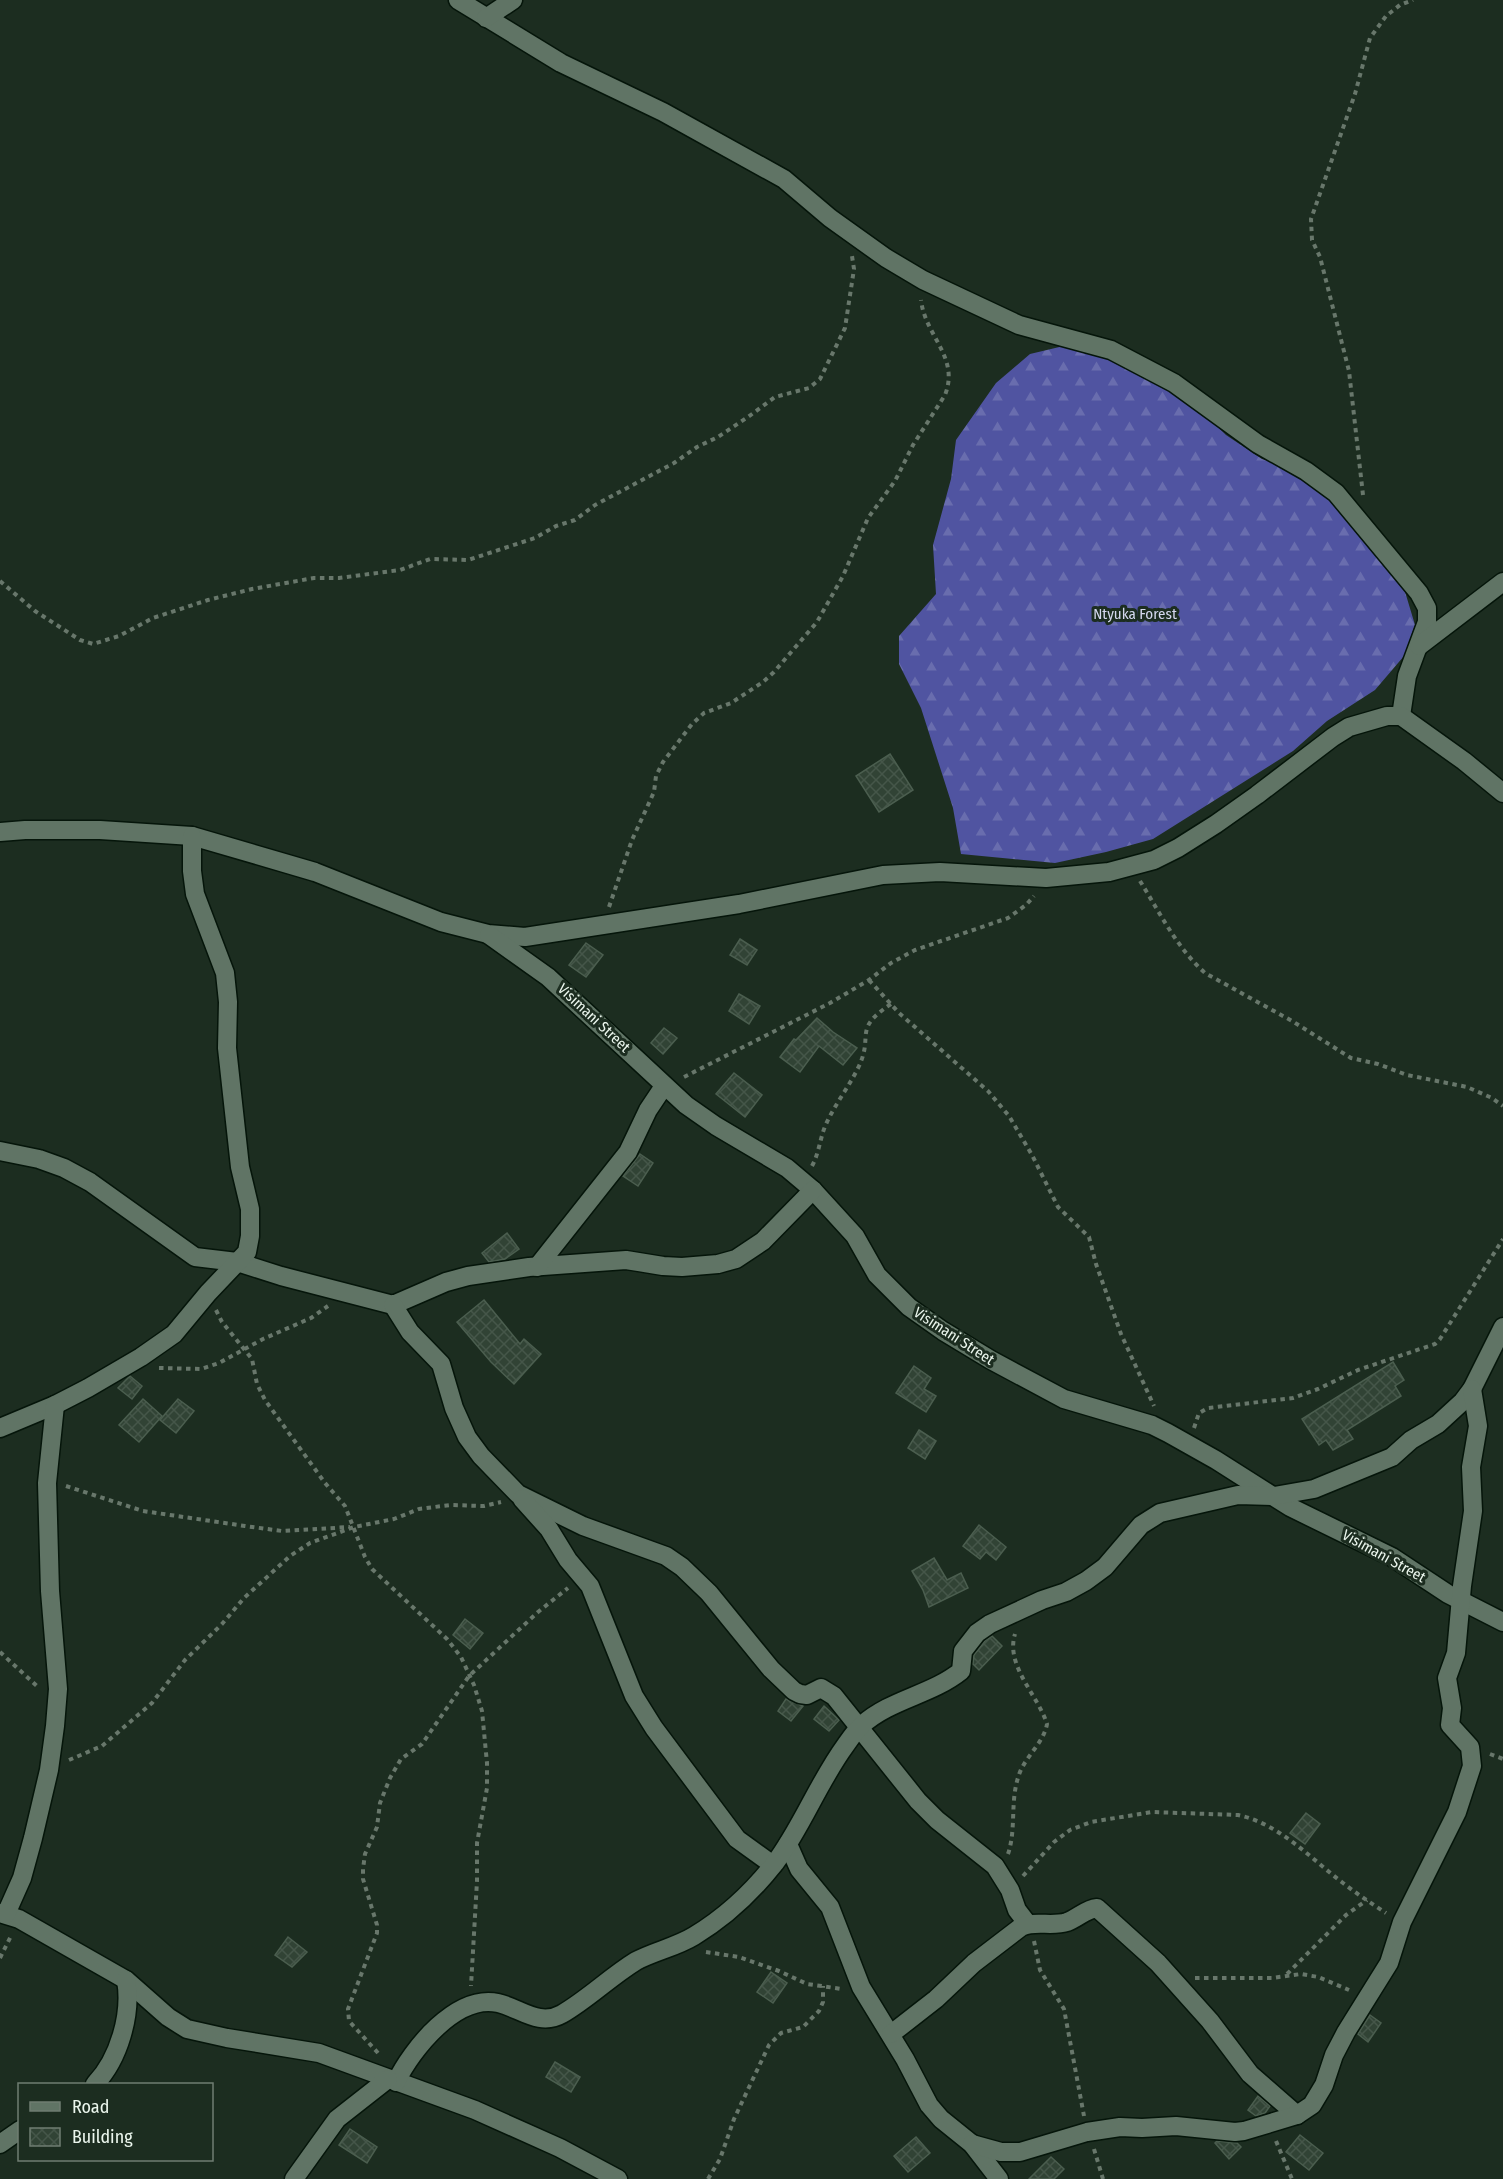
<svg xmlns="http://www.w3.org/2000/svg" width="1503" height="2179" font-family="'Fira Sans Condensed',sans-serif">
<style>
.forest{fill:url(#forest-firs)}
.building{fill:url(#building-cross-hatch);stroke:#4b5e4f;stroke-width:1.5}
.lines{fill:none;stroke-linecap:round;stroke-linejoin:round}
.minor-casing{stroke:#05150a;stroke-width:21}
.path{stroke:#68776b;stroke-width:4;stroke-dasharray:4.5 4.5;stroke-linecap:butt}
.minor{stroke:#607465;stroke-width:18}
.labels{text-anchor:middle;stroke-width:6;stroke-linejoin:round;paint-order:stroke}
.park-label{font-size:15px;fill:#d4d8ee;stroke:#1c2d20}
.street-label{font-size:15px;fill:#ebf6ed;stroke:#1c2d20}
</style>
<defs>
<pattern id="forest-firs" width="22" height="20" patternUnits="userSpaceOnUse" patternTransform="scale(1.5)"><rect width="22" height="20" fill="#5054a1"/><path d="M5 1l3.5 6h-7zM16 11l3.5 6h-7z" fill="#696dae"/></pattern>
<pattern id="building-cross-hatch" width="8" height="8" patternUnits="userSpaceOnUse" patternTransform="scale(1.5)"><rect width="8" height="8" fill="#314335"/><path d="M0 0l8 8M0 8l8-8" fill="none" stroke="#455649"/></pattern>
</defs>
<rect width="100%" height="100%" fill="#1c2d20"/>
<path class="forest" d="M1072,344L1110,355L1187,397L1226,435L1262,459L1298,470L1331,501L1403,585L1415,625L1404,656L1375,690L1327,721L1293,751L1153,839L1106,852L1055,863L961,854L953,808L921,708L899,664V636L936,594L933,545L951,479L956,440L996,383L1030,354Z"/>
<g class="building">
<path d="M890,754L913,790L879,812L856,776Z"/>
<path d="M740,939L757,950L747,965L730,955Z"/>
<path d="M586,943L603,955L586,977L569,965Z"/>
<path d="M739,994L760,1006L749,1024L729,1011Z"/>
<path d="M817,1018L833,1032L857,1048L843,1065L819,1046L800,1072L780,1057L794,1039L796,1040Z"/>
<path d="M664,1028L677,1038L663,1054L651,1043Z"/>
<path d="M734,1073L762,1095L745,1117L716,1094Z"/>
<path d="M640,1154L653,1163L638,1186L623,1176Z"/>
<path d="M507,1233L519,1249L505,1259L489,1262L482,1253Z"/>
<path d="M484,1300L520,1344L524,1339L541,1354L514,1384L491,1362L457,1322Z"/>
<path d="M1393,1362L1404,1380L1395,1386L1401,1396L1347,1430L1353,1439L1333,1450L1326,1440L1319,1445L1302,1419Z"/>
<path d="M914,1366L931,1378L924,1389L936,1396L926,1412L896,1393Z"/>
<path d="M130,1376L142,1386L132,1399L118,1388Z"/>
<path d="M143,1399L162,1416L139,1442L119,1425Z"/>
<path d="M178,1399L194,1411L176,1433L160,1420Z"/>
<path d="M919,1430L936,1441L925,1459L908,1448Z"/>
<path d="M979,1525L1006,1547L996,1560L986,1552L980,1559L963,1546Z"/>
<path d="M934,1558L947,1580L961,1573L968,1588L929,1607L923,1590L912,1571Z"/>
<path d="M465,1619L483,1633L470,1649L453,1635Z"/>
<path d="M992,1636L1002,1646L979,1670L973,1664L974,1655L985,1641Z"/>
<path d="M786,1699L803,1706L791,1721L778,1711Z"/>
<path d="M824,1706L839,1720L829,1731L814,1719Z"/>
<path d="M1306,1813L1320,1824L1305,1844L1290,1833Z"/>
<path d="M288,1937L307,1952L292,1967L275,1955Z"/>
<path d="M771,1972L787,1983L773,2003L757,1992Z"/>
<path d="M1370,2015L1381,2023L1368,2042L1358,2034Z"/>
<path d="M555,2062L580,2077L571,2092L546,2077Z"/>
<path d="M1258,2096L1270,2106L1265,2113L1256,2116L1248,2110Z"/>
<path d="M350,2129L377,2147L367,2163L339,2145Z"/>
<path d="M1300,2135L1323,2153L1309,2170L1286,2152Z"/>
<path d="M916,2137L930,2153L908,2172L894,2156Z"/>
<path d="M1217,2141L1237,2143L1241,2147L1229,2159L1215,2143Z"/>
<path d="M1051,2157L1064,2169L1054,2179H1029Z"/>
</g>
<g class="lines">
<defs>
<g id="minor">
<path d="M458,0L561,63L663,112L784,179L830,218L886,258L923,280L1019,325L1111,350L1174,383L1258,444L1306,471L1336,493L1419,593L1427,608V622L1407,676L1401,716"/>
<path d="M486,18L513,0"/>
<path d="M1419,646L1503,582"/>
<path d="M0,832L25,830H100L192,836L315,872L441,922L488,934L525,937L739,904L883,875L940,872L1046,878L1109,872L1154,860L1178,848L1216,824L1257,795L1333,737L1349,727L1387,716H1401L1464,761L1503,793"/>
<path d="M489,935L548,977L686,1105L716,1126L787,1168L813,1190L855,1236L877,1275L909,1307L943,1331L991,1360L1064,1399L1152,1425L1168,1433L1216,1460L1290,1507L1392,1557L1448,1594L1503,1622"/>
<path d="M0,1151L39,1159L64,1168L90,1182L195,1257L237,1262L281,1276L393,1305L446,1282L468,1276L529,1267L626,1260L663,1266L682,1267L718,1264L736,1259L763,1241L813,1190"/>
<path d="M537,1267L628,1152L648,1110L664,1086"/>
<path d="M393,1305L410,1332L441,1364L454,1408L467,1437L481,1456L518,1494L583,1526L666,1556L682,1567L709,1593L771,1669L794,1691L800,1694L807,1695L821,1688L834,1696L918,1801L937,1820L995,1866L1010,1890L1017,1910L1027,1923"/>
<path d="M0,1428L55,1405L88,1388L141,1357L174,1334L208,1293L247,1252L250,1236V1209L240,1167L227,1048L228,1002L225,973L195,894L192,871V836"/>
<path d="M522,1499L549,1529L568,1560L590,1586L634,1696L654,1728L737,1839L773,1865"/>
<path d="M788,1844L799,1869L830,1907L861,1987L905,2059L929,2105L941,2119L972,2144L999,2179"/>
<path d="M0,1913L19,1919L126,1980L168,2017L187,2029L227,2038L319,2053L475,2110L560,2148L618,2179"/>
<path d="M6,1914L22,1878L33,1838L49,1770L55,1726L58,1689L50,1591L47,1483L55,1405"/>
<path d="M891,2034L936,1999L974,1963L1021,1927C1034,1920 1052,1927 1067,1922C1078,1918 1086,1909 1097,1908L1158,1963L1210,2021L1250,2074L1297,2115"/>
<path d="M396,2082C412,2049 456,1994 498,2003C520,2008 539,2027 562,2014C588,1999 610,1977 636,1961C655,1951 676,1947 694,1936C724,1918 753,1891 775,1863C802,1827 818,1783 845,1746C850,1739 855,1731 862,1725C891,1699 931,1695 961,1671L963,1651L977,1633L990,1624L1042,1600L1066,1592L1086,1581L1105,1567L1141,1525L1160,1513L1238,1495L1274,1496L1314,1489L1392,1457L1411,1440L1438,1424L1463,1401L1472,1389L1503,1327"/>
<path d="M95,2084C119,2059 132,2014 126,1980"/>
<path d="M0,2144L20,2130"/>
<path d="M972,2144L1001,2152H1020L1087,2132L1120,2127L1142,2128L1176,2126L1235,2132L1244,2131L1297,2115L1312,2105L1324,2085L1334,2055L1346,2032L1389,1963L1402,1922L1457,1812L1472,1766L1470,1747L1450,1725L1452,1708L1447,1678L1456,1653L1462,1586L1473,1511L1471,1467L1478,1426L1472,1389"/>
<path d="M294,2179L337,2119L388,2079"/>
</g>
</defs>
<use href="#minor" class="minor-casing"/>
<g class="path">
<path d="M1363,495L1349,371L1320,257L1312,240L1311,219L1355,94L1370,38L1386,16L1400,5L1413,0"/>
<path d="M0,581L35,611L80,640L93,644L119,636L153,618L208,600L252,589L314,578H339L400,570L430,559L468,560L535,538L556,526L575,520L595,505L674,463L697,447L718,437L748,417L775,397L809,388L820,379L845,328L854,269L852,256"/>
<path d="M1140,881C1160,913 1177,948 1205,973L1292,1021L1351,1058L1378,1064L1407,1075L1467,1087L1492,1098L1503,1106"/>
<path d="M609,907L632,840L654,792L656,776L663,762L692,724L704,713L731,703L763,682L774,672L817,622L843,576L868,518L895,481L913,445L945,395C960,357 925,336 921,300"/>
<path d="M869,980L899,1013L988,1091L1009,1116L1032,1155L1058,1207L1089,1237L1096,1264L1121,1334L1154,1406"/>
<path d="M684,1077L830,1003L869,980L891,963L915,950L1008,918L1026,905L1034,896"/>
<path d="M812,1166C820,1151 820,1136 827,1122C836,1103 850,1085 859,1066C874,1034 852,1030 891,1004"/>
<path d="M216,1310L222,1322L252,1359L257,1384L265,1400L325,1483L345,1506L365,1557L372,1569L447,1639L461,1657L474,1685L482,1711L487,1763V1788L477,1843V1881L471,1986"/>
<path d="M159,1368L201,1369L219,1363L263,1339L311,1318L328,1306"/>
<path d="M1194,1428L1199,1413L1208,1408L1293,1398L1318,1389L1358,1370L1435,1344L1440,1339L1503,1239"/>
<path d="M66,1486L143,1511L245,1526L282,1531L350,1527"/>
<path d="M0,1652L39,1688"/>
<path d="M1490,1754L1503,1759"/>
<path d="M69,1760L102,1746L152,1703L185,1660L222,1624L244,1598L290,1556L310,1543L354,1527L394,1519L419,1509L450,1505L484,1506L501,1502"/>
<path d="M1008,1854C1017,1827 1009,1800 1020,1772C1027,1755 1044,1742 1047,1724C1038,1695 1005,1666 1015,1634"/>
<path d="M1023,1876L1054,1842L1070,1830L1091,1822L1152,1812L1238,1815C1280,1824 1310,1858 1343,1883C1357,1894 1371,1903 1386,1913"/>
<path d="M1034,1941L1040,1970L1064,2009L1084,2116"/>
<path d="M706,1952L739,1957L779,1971L807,1984L842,1989"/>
<path d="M0,1958L11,1936"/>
<path d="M1287,1974L1346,1915L1367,1900"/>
<path d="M1195,1978H1272L1301,1974L1318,1977L1349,1990"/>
<path d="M378,2053L349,2021L348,2009L377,1933V1925L363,1879V1869L365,1854L377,1827L380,1803L390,1778L401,1759L422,1744L469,1676L538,1612L568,1588"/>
<path d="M1276,2141L1292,2179"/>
<path d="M1094,2149L1103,2179"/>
<path d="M708,2179L720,2159L734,2119L769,2045L781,2033L803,2027L819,2011L823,2002V1986"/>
</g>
<use href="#minor" class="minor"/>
</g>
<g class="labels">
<g class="park-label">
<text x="1135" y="619">Ntyuka Forest</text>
</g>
<g class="street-label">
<text transform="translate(594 1018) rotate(43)" y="5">Visimani Street</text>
<text transform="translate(954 1336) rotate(33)" y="5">Visimani Street</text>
<text transform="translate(1384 1556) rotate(29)" y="5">Visimani Street</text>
</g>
</g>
<rect x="18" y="2083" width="195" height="78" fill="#1c2d20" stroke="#6f7d72" stroke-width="1.5"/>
<rect x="30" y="2102" width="30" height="9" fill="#607465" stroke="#6f7d72" stroke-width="1.5"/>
<text x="72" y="2113" font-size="18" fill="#ebf6ed">Road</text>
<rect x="30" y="2128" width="30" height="18" fill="url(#building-cross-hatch)" stroke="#6f7d72" stroke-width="1.5"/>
<text x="72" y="2143" font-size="18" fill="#ebf6ed">Building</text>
</svg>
